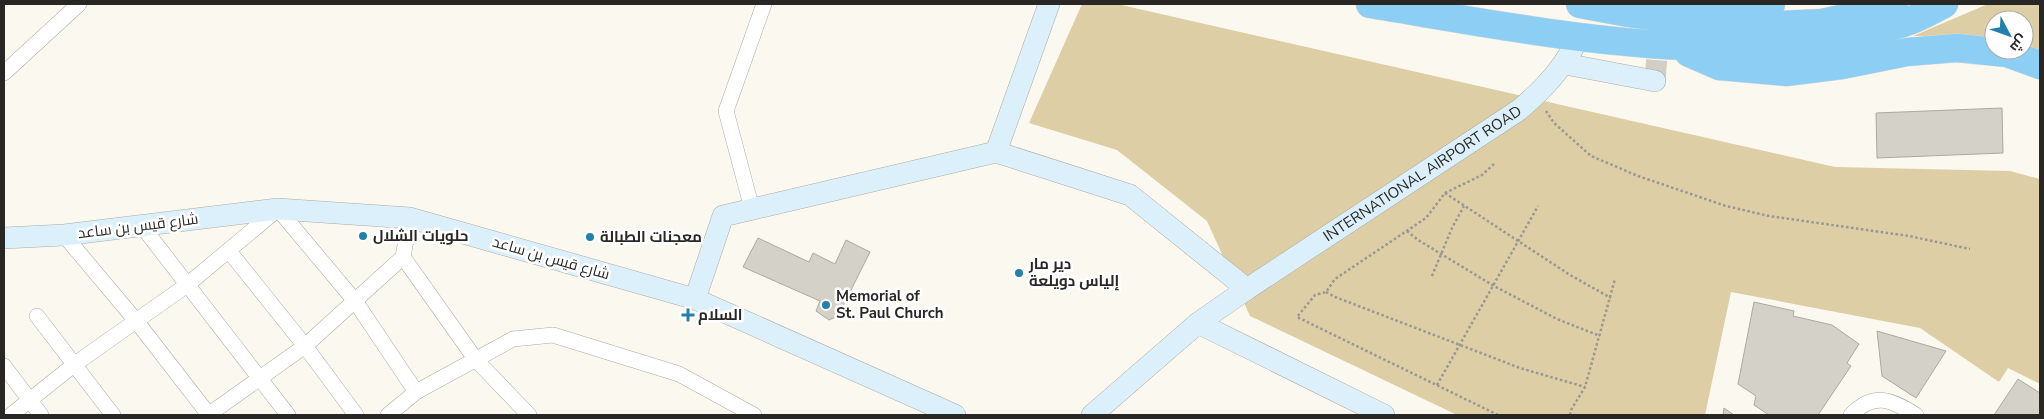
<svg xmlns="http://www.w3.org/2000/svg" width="2044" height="419" font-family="'Nunito Sans',Cairo,sans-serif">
	<rect width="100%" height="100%" fill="#fbf8ef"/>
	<!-- green -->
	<g fill="#decea5">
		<polygon points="1082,4 1117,4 1835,167 2010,171 2040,179 2040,384 2008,368 1999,382 1920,328 1731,292 1705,415 1457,415 1250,316 1207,221 1117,150 1029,123"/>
		<polygon points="1988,4 2040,4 2040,50 2024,45 2024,20 1994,20 1994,40 1975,36 1913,36"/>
	</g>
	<!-- building -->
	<g fill="#d4d1c8" stroke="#aca9a1">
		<polygon points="2002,108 2003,153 1877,158 1876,113"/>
		<polygon points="758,238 809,262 813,253 835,264 846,240 870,252 838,316 829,320 816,311 820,301 743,267"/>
		<polygon points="1754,302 1794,311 1793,316 1832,325 1859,344 1847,363 1851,366 1818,415 1769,415 1754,405 1756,396 1738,384"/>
		<polygon points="1877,331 1946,351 1916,398 1882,376"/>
		<polygon points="2018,379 2040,393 2040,415 1994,415"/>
		<polygon points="1724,408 1734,415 1723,415"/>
	</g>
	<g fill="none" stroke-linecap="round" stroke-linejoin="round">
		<!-- secondary-tunnel -->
		<polyline stroke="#d1cec6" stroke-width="21" stroke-dasharray="21 11" stroke-linecap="butt" points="1655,81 1661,4"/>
		<!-- minor casing -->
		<g stroke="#aeaba3" stroke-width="16">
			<g id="minor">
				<polyline points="4,73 79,4"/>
				<polyline points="752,209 726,111 764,4"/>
				<polyline points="142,226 288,415"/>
				<polyline points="64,235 137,322 209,415"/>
				<polyline points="229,251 305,346 356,415"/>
				<polyline points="403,257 476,360 529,415"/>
				<polyline points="37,316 113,415"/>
				<polyline points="4,366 41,415"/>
				<polyline points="11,415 75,364 187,285 278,209 355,301 416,392"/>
				<polyline points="208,415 305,346 403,257 410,218"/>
				<polyline points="388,415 416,392 513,339 553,335 679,374 754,415"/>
				<path d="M1851,415C1874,391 1892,400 1916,415"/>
			</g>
		</g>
		<!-- secondary casing -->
		<g stroke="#aeaba3" stroke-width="22">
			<g id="secondary">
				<polyline points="1565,64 1655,81"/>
				<polyline points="996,152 1049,4"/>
				<polyline points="4,238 64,235 278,209 410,218 695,299 955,415"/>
				<path id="s1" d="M1247,289L1519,110C1546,87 1562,69 1579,38"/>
				<polyline points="695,299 723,216 996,152 1130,195 1247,289 1198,323 1384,415"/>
				<polyline points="1092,415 1198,323"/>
			</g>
		</g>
		<!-- motorway casing -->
		<g stroke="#d8d8d8" stroke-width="29">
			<g id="motorway">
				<path d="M1370,4C1486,23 1602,46 1719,47C1783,48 1846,43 1906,22C1919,18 1932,10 1944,4"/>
				<polyline points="1580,4 1628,13 1729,27 1822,23 1877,11 1894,4"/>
				<polyline points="1687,5 1742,8 1771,4"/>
				<polyline points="1689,53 1719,66 1786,72 1842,65 1907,52 1957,48 2007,53 2040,65"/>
			</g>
		</g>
		<!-- path -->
		<g stroke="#999791" stroke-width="2.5" stroke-dasharray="2.5 2.5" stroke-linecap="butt">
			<polyline points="1546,111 1554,123 1591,156 1638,176 1726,206 1769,216 1909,236 1970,249"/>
			<polyline points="1494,164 1482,175 1445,193 1426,218 1335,279 1326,292 1315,295 1297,317 1498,415"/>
			<polyline points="1445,193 1570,275 1611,298"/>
			<polyline points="1407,231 1418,240 1494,286 1557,319 1600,336"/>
			<polyline points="1432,276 1452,228 1464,206"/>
			<polyline points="1326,292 1335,297 1520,368 1585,387"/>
			<polyline points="1437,385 1538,206"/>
			<polyline points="1570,415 1571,410 1585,387 1615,279"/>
		</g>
		<!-- minor -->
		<use href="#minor" stroke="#fff" stroke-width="15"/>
		<!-- secondary -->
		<use href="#secondary" stroke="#dcf0fc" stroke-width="21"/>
		<!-- motorway -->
		<use href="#motorway" stroke="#8ccef4" stroke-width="28"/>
	</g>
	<!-- markers -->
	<g fill="#2280ad" stroke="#fff" stroke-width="2">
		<circle cx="363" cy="236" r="5"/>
		<circle cx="590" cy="237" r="5"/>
		<circle cx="1019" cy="273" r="5"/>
		<circle cx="826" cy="305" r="5"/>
		<path d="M685.5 307.5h5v5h5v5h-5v5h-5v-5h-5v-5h5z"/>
	</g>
	<g text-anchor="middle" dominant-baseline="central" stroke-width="5" stroke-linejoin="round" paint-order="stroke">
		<!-- street labels -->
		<g font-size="15" fill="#282724" stroke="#fff">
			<text stroke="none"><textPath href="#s1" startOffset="210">INTERNATIONAL AIRPORT ROAD</textPath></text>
			<text transform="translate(138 226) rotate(-7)">شارع قيس بن ساعد</text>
			<text transform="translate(551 258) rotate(16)">شارع قيس بن ساعد</text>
		</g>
		<!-- poi labels -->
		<g font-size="15" font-weight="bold" fill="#282724" stroke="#fff" text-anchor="start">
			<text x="373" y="236">حلويات الشلال</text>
			<text x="600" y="237">معجنات الطبالة</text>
			<text x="1029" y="264">دير مار<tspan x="1029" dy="17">إلياس دويلعة</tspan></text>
			<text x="836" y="296">Memorial of<tspan x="836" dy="17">St. Paul Church</tspan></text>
			<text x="698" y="315">السلام</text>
		</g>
	</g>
	<!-- border -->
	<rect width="2044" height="419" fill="none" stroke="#282724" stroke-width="10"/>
	<!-- north arrow -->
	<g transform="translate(2009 35) rotate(131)"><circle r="24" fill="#ffffff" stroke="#a9a9a7"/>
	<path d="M0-4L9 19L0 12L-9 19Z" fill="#2280ad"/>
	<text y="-8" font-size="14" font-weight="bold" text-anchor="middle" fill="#282724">ش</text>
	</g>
</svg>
